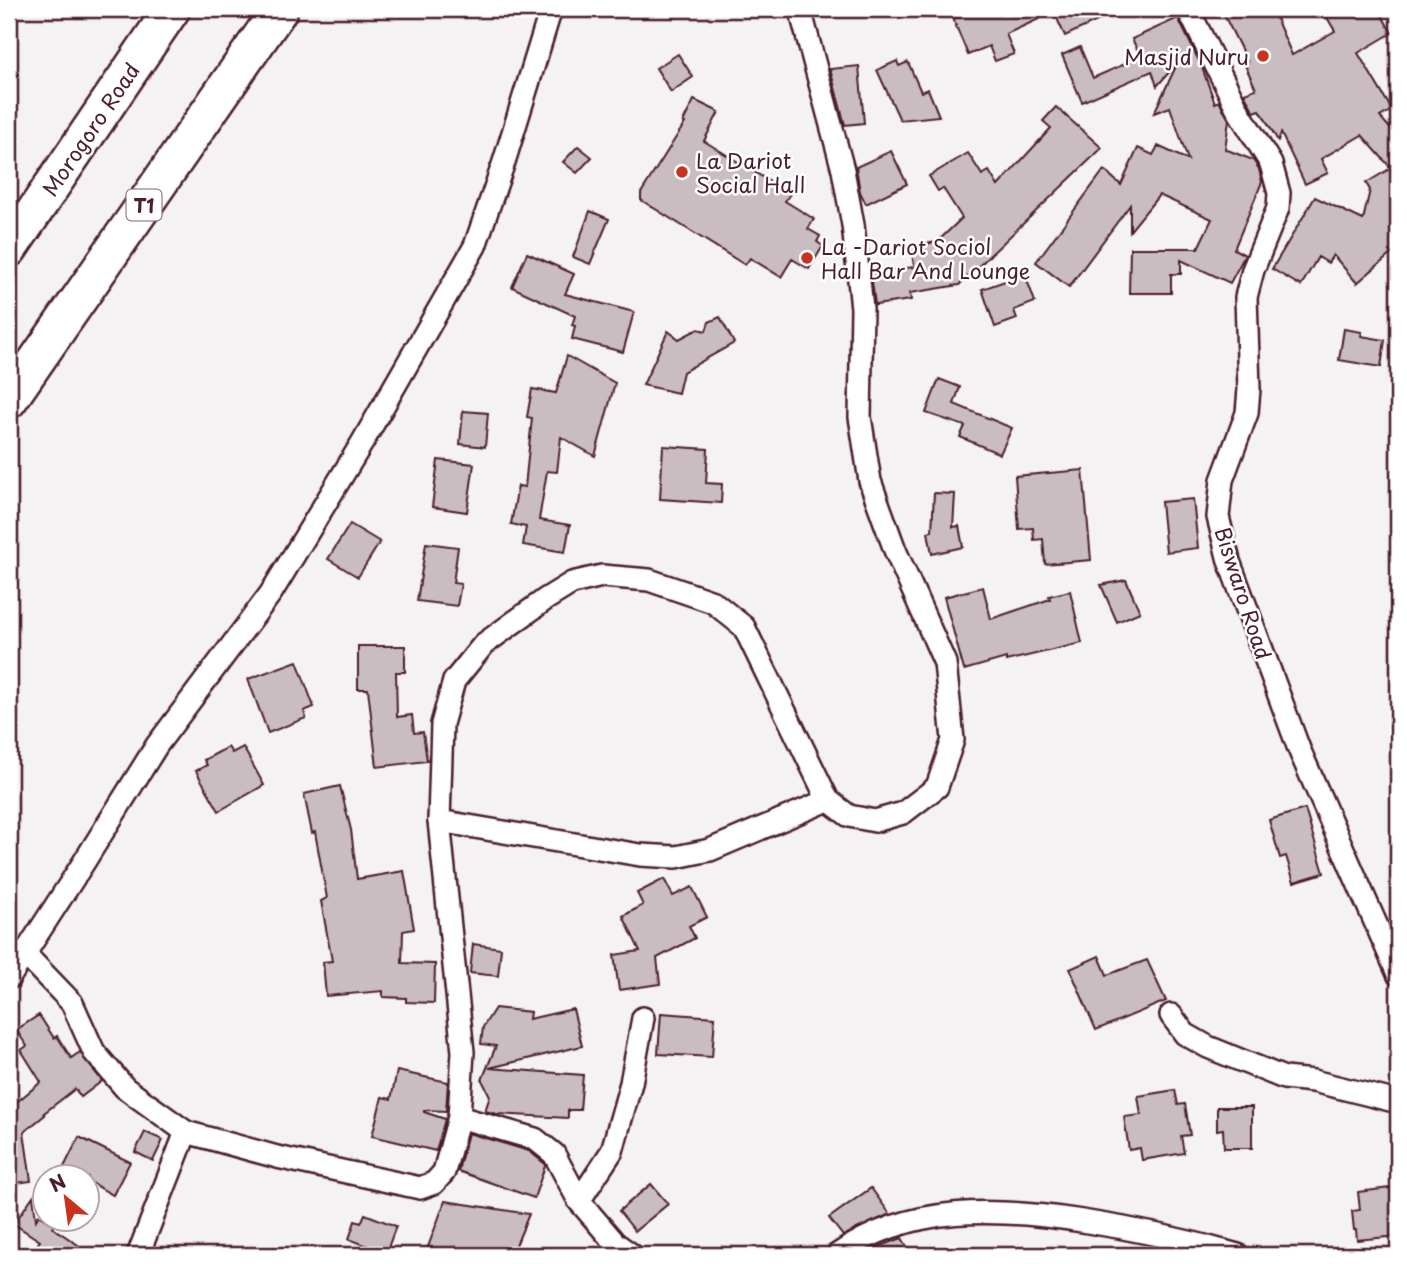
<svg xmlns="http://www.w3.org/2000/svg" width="1407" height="1264" font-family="'Playpen Sans',sans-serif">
	<rect width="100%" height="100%" fill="#f4f2f2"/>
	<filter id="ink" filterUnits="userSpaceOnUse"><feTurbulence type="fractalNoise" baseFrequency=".0143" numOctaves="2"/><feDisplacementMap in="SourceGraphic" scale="14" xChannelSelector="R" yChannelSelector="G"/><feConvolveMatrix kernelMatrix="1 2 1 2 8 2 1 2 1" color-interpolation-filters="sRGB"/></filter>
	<g filter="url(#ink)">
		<!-- building -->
		<g fill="#cabdc1" stroke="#4a1f2b" stroke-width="2">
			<polygon points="979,9 1123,9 1065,36 1054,12 1006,34 1014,54 995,61 989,46 968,55 953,19"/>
			<polygon points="1221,9 1272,9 1292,55 1335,31 1322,9 1378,9 1392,33 1358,53 1392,110 1380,117 1398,137 1398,248 1357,283 1333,255 1328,263 1318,257 1301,286 1272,269 1315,197 1363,220 1370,190 1366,183 1391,168 1362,135 1321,159 1328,173 1305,184 1281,133 1278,141 1260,110 1254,112 1244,93 1256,89 1245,65 1248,63"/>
			<polygon points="1178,18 1201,65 1215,103 1219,101 1229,120 1225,149 1253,160 1259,169 1262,182 1234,249 1245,255 1230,283 1181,260 1181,274 1171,274 1171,293 1129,293 1130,248 1198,248 1212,219 1159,195 1130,231 1130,205 1069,287 1036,262 1104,170 1121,185 1138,148 1153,155 1158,146 1188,160 1170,107 1154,113 1178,62 1157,86 1152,71 1082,102 1062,55 1080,47 1093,78 1141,57 1132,39"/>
			<polygon points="678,54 693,77 671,92 656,68"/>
			<polygon points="897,61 899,66 908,62 921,92 928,89 939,116 900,120 877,70"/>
			<polygon points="859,66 864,123 845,125 830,69"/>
			<polygon points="694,100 719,112 704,141 790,194 785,201 814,219 808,229 820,236 817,242 823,246 809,269 792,259 781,277 750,258 745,265 641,200 641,193 685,123 683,122"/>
			<polygon points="1056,107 1102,148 959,285 910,293 911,300 875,305 871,273 914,267 911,246 937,242 962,218 943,188 938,191 929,176 968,153 982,175 989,171 998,186 1051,128 1043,121"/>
			<polygon points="578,146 592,157 577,173 563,162"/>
			<polygon points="891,151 907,184 866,204 860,192 856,167"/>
			<polygon points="590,211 609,219 590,264 573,257"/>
			<polygon points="527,253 574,274 565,294 634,312 623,352 572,339 575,326 572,325 575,316 512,287"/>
			<polygon points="1025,274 1035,302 1014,310 1017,319 995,327 982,289"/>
			<polygon points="720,317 734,343 683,372 678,393 643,385 668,331 679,339 698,329 706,331 709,322"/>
			<polygon points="1344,329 1362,332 1361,336 1385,340 1381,367 1339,360"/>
			<polygon points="567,356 615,383 595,456 561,437 557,472 547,471 539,520 570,525 565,552 523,545 526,527 511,524 518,486 525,487 532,418 527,417 532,389 556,393"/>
			<polygon points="939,379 960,387 954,404 1012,428 1000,454 960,437 965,426 926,413"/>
			<polygon points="463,411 488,413 485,447 460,444"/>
			<polygon points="663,446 708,449 706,483 722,484 721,503 660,499"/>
			<polygon points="438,460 474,464 467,512 432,507"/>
			<polygon points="1083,470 1091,560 1045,564 1043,539 1034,540 1033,528 1019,529 1015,476"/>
			<polygon points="934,493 955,494 953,527 959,526 963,547 932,554 928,532 932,531"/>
			<polygon points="1193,499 1198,548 1166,552 1161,502"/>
			<polygon points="350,524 380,542 358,577 328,559"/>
			<polygon points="426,543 458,547 453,583 461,584 457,606 417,601"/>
			<polygon points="1126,580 1140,612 1117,622 1101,585"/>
			<polygon points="983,587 991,619 1050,599 1049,596 1070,591 1082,643 1006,661 1006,658 964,670 944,597"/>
			<polygon points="358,646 405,646 405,672 396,672 397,717 412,715 414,733 423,732 427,761 377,767 368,689 358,689"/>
			<polygon points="297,661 314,707 304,711 306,718 268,733 248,679"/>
			<polygon points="228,747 232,753 243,747 264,785 219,811 196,771 207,765 204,760"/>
			<polygon points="340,786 351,830 357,879 404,871 414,929 403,931 402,963 435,964 434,1003 406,1002 406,998 383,997 383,991 326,996 323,962 332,961 321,901 327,898 315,832 312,833 304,794"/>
			<polygon points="1305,809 1324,873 1294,882 1286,856 1280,858 1269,820"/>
			<polygon points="664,879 673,896 692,887 707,917 689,926 695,938 657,958 660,984 619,990 614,955 640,951 623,916 643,905 637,893"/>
			<polygon points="473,944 501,948 498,976 470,973"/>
			<polygon points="1099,956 1107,975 1147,960 1166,1001 1096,1030 1070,969"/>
			<polygon points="495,1008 530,1012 529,1019 573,1009 582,1046 489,1068 583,1075 580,1110 568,1110 568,1118 497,1114 485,1111 490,1096 482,1080 496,1046 481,1044 483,1027"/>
			<polygon points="661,1013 715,1017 712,1057 658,1054"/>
			<polygon points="39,1015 54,1038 57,1036 71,1058 80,1052 102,1081 81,1097 75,1089 44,1113 45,1115 24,1132 31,1181 9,1184 9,1106 13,1105 41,1082 21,1050 27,1046 16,1030"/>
			<polygon points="397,1071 448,1082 446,1111 424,1110 424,1112 445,1119 436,1151 372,1136 382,1097 391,1099"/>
			<polygon points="1175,1090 1178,1105 1185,1104 1190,1135 1181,1136 1184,1153 1142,1160 1140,1148 1129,1150 1124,1117 1141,1115 1138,1096"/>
			<polygon points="1217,1107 1252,1107 1252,1148 1224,1148 1223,1129 1217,1130"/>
			<polygon points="145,1132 163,1140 153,1161 135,1152"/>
			<polygon points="468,1133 529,1151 544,1163 545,1166 534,1198 458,1171"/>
			<polygon points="79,1137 130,1162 113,1195 88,1181 88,1177 59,1177"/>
			<polygon points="651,1184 668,1204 635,1231 619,1211"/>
			<polygon points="1398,1187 1398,1236 1357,1240 1356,1230 1354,1230 1352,1211 1360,1210 1358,1192"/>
			<polygon points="871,1188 890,1214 843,1236 829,1218"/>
			<polygon points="33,1196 36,1220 39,1215 55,1225 53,1228 93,1255 29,1255 40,1241 14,1224"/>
			<polygon points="445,1201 529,1214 512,1255 425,1255"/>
			<polygon points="365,1214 396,1226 386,1253 349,1239 355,1221 361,1223"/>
			<polygon points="902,1238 912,1255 874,1255 871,1250"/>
		</g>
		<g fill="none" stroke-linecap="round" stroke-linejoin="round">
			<!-- minor casing -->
			<g stroke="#4a1f2b" stroke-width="26">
				<g id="minor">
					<polyline points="1188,9 1239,112 1271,164 1279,193 1278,208 1253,270 1246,297 1249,389 1247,413 1222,480 1218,517 1229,561 1299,749 1398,974"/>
					<polyline points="439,821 640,855 676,857 710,850 828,800"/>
					<polyline points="24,953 72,1003 94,1052 125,1088 186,1132 277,1157 420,1188 434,1183 444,1172 459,1117 463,1052 439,821 442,724 454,681 484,644 546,599 572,583 602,576 649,580 713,602 744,627 828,800 849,816 875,821 903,813 937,787 953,740 945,663 895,550 870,481 860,417 862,308 853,225 843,170 800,9"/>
					<polyline points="9,978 84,862 157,745 271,593 362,443 475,246 504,162 551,9"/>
					<polyline points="1171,1015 1185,1034 1208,1047 1284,1078 1313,1081 1398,1102"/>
					<polyline points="459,1117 535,1139 554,1154 579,1201 615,1243 632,1255"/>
					<polyline points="579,1201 612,1151 631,1083 643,1018"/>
					<polyline points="138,1255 186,1132"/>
					<path d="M837,1255C911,1203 997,1208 1082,1221C1135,1229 1186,1240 1238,1255"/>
				</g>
			</g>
			<!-- trunk casing -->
			<g stroke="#4a1f2b" stroke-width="40">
				<g id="trunk">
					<polyline points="9,249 172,9"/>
					<polyline points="9,400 280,9"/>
				</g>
			</g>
			<!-- minor -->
			<use href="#minor" stroke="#fff" stroke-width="21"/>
			<!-- trunk -->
			<use href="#trunk" stroke="#fff" stroke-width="35"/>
		</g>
	</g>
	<!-- markers -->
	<g fill="#c8321e" stroke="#fff" stroke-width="2.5">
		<circle cx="1263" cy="56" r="7"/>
		<circle cx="682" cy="172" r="7"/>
		<circle cx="807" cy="258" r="7"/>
	</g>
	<g text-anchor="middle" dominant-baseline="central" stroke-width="5" stroke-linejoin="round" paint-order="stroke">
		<!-- shield labels -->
		<rect fill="#fff" stroke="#80626b" stroke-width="2" x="126.5" y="189.5" width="35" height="31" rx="5"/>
		<g font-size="19" font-weight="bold" fill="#4a1f2b">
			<text x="144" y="205">T1</text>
		</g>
		<!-- poi labels -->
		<g font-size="21" fill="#4a1f2b" stroke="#fff" text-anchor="start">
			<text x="1249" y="56" text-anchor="end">Masjid Nuru</text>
			<text x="696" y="160">La Dariot<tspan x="696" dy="24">Social Hall</tspan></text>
			<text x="821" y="246">La -Dariot Sociol<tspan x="821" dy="24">Hall Bar And Lounge</tspan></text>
		</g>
		<!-- street labels -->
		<g font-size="21" fill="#4a1f2b" stroke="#fff">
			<text transform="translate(90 129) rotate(-56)">Morogoro Road</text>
			<text transform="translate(1244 593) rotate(72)">Biswaro Road</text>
		</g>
	</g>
	<!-- margin -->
	<rect width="1407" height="1264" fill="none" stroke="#fff" stroke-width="35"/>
	<rect x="18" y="18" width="1372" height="1229" fill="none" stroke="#4a1f2b" stroke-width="2.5" filter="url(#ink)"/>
	<!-- north arrow -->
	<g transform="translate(66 1198) rotate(331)"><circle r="33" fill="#ffffff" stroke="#b7a5aa" stroke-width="2"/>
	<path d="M0-5L12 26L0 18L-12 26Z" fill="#c8321e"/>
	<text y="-10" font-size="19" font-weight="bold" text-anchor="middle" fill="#4a1f2b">N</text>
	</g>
</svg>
